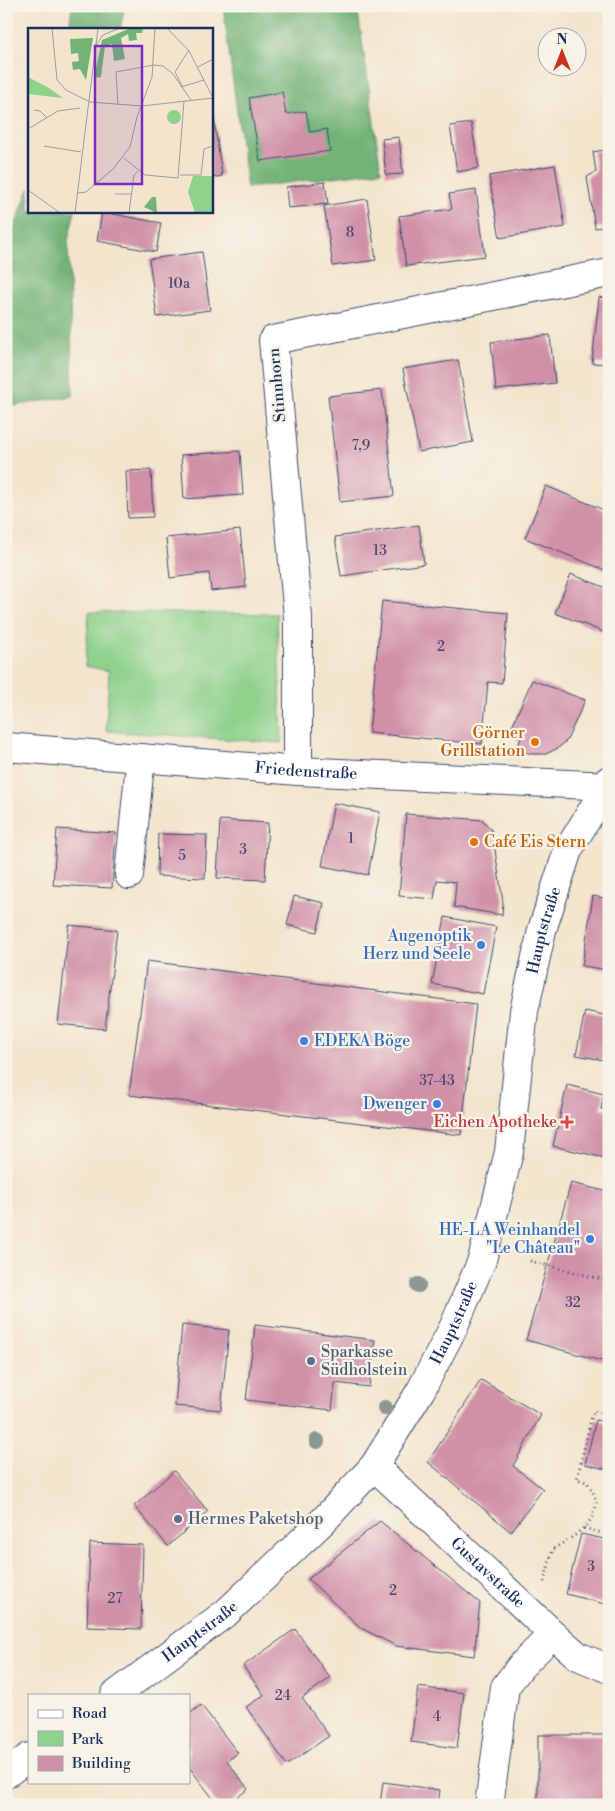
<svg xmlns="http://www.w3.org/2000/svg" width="615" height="1811" font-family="'Libre Bodoni',serif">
	<rect width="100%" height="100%" fill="#f7f3e8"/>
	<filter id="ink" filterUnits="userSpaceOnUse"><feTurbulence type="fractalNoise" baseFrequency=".02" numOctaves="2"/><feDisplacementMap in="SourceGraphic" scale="10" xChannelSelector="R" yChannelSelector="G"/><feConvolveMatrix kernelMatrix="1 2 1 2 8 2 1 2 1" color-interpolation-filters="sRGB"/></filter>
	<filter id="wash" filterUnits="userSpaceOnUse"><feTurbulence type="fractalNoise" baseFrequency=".0096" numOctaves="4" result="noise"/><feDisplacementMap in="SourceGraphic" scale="20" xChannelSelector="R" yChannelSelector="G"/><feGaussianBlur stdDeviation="1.12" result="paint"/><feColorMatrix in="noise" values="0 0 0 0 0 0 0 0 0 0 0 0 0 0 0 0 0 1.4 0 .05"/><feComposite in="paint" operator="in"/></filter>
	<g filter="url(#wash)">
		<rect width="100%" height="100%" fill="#f3e5cd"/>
		<!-- green -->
		<polygon fill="#8ed28b" stroke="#548074" points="89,612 277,614 282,743 106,731 109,671 85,666"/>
		<!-- forest -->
		<g fill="#72b477" stroke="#46726a">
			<polygon points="72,6 125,6 120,29 69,29"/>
			<polygon points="223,6 357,6 381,171 247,188"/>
			<polygon points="29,188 29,211 75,211 68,240 73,396 6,407 6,271 13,232"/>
		</g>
		<g id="blocks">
			<!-- building -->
			<g fill="#d091a8">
				<polygon points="282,92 286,114 306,111 310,132 327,129 330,151 260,161 249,98"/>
				<polygon points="212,104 222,176 211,178 211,105"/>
				<polygon points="471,123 479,168 457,172 450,126"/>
				<polygon points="399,137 403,174 386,175 382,139"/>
				<polygon points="609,149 609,226 595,228 587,177 596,172 593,152"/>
				<polygon points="555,165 565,227 500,238 489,176"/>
				<polygon points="325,182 328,204 288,208 286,187"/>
				<polygon points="476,190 485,256 406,266 399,216 452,209 449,194"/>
				<polygon points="367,199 376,260 333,266 324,206"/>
				<polygon points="102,212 161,223 156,252 97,241"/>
				<polygon points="202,252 210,310 157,317 149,259"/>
				<polygon points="599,297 609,299 609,364 592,363"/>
				<polygon points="550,335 555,383 496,390 491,342"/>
				<polygon points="458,360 473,442 419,452 403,369"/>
				<polygon points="382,390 394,496 340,502 328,396"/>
				<polygon points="240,451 243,495 184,499 181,455"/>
				<polygon points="151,470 153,517 128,518 126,471"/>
				<polygon points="546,486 609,512 609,561 605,570 525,538"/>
				<polygon points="419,525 424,564 341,576 335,537"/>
				<polygon points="240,530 246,587 211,591 209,573 170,578 166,538"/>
				<polygon points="571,574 609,589 609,627 606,633 555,613"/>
				<polygon points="382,601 508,613 502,683 488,682 482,744 369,733"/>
				<polygon points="532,680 585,700 567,740 558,748 546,754 534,754 516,751 521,738 509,733"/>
				<polygon points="334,803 380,812 368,875 322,866"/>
				<polygon points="406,814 483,820 492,831 503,902 502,915 454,907 456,882 437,880 434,899 399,896"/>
				<polygon points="220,820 268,823 265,880 217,878"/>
				<polygon points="57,829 116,833 112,888 53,885"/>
				<polygon points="158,834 207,835 205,878 157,876"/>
				<polygon points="294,896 324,903 317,932 287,925"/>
				<polygon points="593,896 609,899 609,970 582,966"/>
				<polygon points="445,917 496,927 483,994 432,984"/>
				<polygon points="69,925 117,930 105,1029 58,1024"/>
				<polygon points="147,961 476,1004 461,1135 129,1095"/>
				<polygon points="585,1011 609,1016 609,1061 576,1055"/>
				<polygon points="567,1085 604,1094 601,1109 609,1110 609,1159 553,1146"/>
				<polygon points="571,1183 609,1192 609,1363 526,1340"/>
				<polygon points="182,1325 229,1330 221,1410 175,1406"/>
				<polygon points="255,1325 375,1340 369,1387 335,1383 332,1410 246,1400"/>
				<polygon points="481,1380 541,1415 513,1466 543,1489 511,1532 428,1462"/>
				<polygon points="596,1420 609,1423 609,1470 585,1464"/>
				<polygon points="174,1471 208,1511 168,1546 134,1506"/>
				<polygon points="380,1521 480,1603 474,1656 396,1646 361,1628 308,1579"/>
				<polygon points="581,1534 609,1540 609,1605 566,1594"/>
				<polygon points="90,1543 143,1545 141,1629 87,1627"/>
				<polygon points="295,1629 330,1678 302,1698 329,1736 287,1765 246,1707 264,1695 243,1666"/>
				<polygon points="418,1687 464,1693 457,1748 411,1742"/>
				<polygon points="201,1705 238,1753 227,1761 248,1789 228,1805 218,1805 189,1767 189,1714"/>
				<rect x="538" y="1735" width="71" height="70"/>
				<polygon points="383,1782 440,1790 438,1805 380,1805"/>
			</g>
		</g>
	</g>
	<g filter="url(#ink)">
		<use href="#blocks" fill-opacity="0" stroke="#3b4a6f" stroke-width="1"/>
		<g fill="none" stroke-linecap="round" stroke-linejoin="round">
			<!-- minor casing -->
			<g stroke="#3b4a6f" stroke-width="30">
				<g id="minor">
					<path id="s1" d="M6,747L298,771L609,786"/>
					<polyline points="298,771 298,617 273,340 609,273"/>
					<polyline points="129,875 139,774 143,758"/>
					<path id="s2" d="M374,1466L553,1634L578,1656L609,1669"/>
					<path id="s3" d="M115,1695L227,1612L324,1520L374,1466L421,1390L454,1326L482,1260L509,1152L524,1011L542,930L568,850L607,786L609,780"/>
					<polyline points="6,1774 29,1757"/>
					<polyline points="489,1805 505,1687 521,1666 553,1634"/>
				</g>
			</g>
			<!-- path -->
			<g stroke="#3b4a6f" stroke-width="3" stroke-dasharray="1 4" stroke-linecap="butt">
				<polyline points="530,1261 609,1281"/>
				<polyline points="584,1528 609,1535"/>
				<path d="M544,1582L553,1549C571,1538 597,1525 596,1500C595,1495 590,1487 587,1482L577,1479L593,1411L609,1415"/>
			</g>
			<!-- minor -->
			<use href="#minor" stroke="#fff" stroke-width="28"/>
		</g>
		<!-- trees -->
		<g fill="#8c9796">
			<circle cx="418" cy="1285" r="8"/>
			<circle cx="385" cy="1408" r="8"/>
			<circle cx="317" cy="1441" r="8"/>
		</g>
	</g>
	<!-- markers -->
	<g fill="#e8710a" stroke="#f7f3e8" stroke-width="2">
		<circle cx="535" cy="742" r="5"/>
		<circle cx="474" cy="842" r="5"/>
	</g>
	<g fill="#3f7fe0" stroke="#f7f3e8" stroke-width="2">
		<circle cx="481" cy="945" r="5"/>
		<circle cx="304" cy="1041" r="5"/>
		<circle cx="437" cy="1104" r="5"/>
		<circle cx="590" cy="1239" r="5"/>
	</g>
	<path fill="#e0444e" stroke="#f7f3e8" stroke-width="2" d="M564.5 1114.5h5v5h5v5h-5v5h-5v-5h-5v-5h5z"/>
	<g fill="#5c6f8a" stroke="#f7f3e8" stroke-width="2">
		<circle cx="311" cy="1361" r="5"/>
		<circle cx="178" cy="1519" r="5"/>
	</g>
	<g text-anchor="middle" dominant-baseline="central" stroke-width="4.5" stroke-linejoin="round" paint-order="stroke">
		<!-- number labels -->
		<g font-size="14" fill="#484870">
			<text x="350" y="233">8</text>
			<text x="179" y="284">10a</text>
			<text x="361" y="446">7,9</text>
			<text x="380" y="551">13</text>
			<text x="441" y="647">2</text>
			<text x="351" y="839">1</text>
			<text x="243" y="850">3</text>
			<text x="182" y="856">5</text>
			<text x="437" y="1081">37-43</text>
			<text x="573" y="1303">32</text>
			<text x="591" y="1567">3</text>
			<text x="393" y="1591">2</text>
			<text x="115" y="1599">27</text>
			<text x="283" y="1696">24</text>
			<text x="437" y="1717">4</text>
		</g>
		<!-- street labels -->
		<g font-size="16" fill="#1b2f5e" stroke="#f7f3e8">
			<text transform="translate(277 385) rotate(-95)">Stinnhorn</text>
			<text stroke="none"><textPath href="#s1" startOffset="301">Friedenstraße</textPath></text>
			<text stroke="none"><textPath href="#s3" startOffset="916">Hauptstraße</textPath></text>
			<text stroke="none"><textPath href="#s3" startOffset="511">Hauptstraße</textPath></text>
			<text stroke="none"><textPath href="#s2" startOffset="156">Gustavstraße</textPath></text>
			<text stroke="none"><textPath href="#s3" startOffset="106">Hauptstraße</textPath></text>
		</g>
		<!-- food labels -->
		<g font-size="16" fill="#c56008" stroke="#f7f3e8" text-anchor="end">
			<text x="525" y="733">Görner<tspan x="525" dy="18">Grillstation</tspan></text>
			<text x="484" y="842" text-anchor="start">Café Eis Stern</text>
		</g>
		<!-- shop labels -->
		<g font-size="16" fill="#366cbe" stroke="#f7f3e8" text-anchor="end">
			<text x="471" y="936">Augenoptik<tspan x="471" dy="18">Herz und Seele</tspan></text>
			<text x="314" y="1041" text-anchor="start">EDEKA Böge</text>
			<text x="427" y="1104">Dwenger</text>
			<text x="580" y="1230">HE-LA Weinhandel<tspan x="580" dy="18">"Le Château"</tspan></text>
		</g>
		<!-- health labels -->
		<g font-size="16" fill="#be3a42" stroke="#f7f3e8" text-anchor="end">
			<text x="557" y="1122">Eichen Apotheke</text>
		</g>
		<!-- service labels -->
		<g font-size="16" fill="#4e5e75" stroke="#f7f3e8" text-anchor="start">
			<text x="321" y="1352">Sparkasse<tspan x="321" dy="18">Südholstein</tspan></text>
			<text x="188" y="1519">Hermes Paketshop</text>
		</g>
	</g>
	<!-- overview -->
	<g transform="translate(28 28)">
		<rect width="185" height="185" fill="#f3e5cd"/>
		<path d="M0,49L21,60L35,70L0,66ZM139 89a7 7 0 1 1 14 0a7 7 0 1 1-14 0ZM165,148H185V185H167L160,164Z" fill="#8ed28b"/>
		<path d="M103,0H115L114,5H108L109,12L101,13L100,6L93,10L97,31L86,33L84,16L77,18L73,49L66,50L74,12ZM65,10L58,52L52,41L45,42L44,34L51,33L50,25L43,26L42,11ZM124,169H128L129,185L116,179Z" fill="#72b477"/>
		<path fill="none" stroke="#9d9ca1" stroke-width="1" d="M24,0L29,52L38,62L62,74L114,78L185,70M139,0L161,23L185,70M68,17L75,7L92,0M170,39L185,31M154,58L147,44L161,22M153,59L176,52M90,77L88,44L126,37L135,38L145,46L163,72M6,82L12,83L19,90M0,101L30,83L52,80M16,118L53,124M96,130L117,147L150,150L156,73M152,147H173L176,121L185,118M0,162L32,185M50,165L58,164L85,141L102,119L109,89L124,49L127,0M87,166H103M47,185L70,0M101,185L106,147L110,143"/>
		<path fill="#7b2cbf" fill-opacity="0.15" stroke="#7b2cbf" stroke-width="2.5" d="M67,18H114V156H67Z"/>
		<rect width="185" height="185" fill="none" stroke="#1b2f5e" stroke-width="2.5"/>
	</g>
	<!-- margin -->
	<rect width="615" height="1811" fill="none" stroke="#f7f3e8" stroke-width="25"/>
	<!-- legend -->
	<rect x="28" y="1694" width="162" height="90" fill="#f7f3e8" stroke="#9fa5b1"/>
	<rect x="38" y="1710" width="25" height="8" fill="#ffffff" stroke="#9fa5b1"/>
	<text x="72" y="1718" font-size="15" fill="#1b2f5e">Road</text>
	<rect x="38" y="1731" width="25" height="15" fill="#8ed28b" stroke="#9fa5b1"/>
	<text x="72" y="1744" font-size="15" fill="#1b2f5e">Park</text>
	<rect x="38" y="1756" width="25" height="15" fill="#d091a8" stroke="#9fa5b1"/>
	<text x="72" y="1768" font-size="15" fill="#1b2f5e">Building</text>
	<!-- north arrow -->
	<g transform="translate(562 52)"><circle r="24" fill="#f7f3e8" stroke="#9fa5b1"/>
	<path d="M0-4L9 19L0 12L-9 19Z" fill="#c8321e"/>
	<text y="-8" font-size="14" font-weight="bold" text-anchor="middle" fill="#1b2f5e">N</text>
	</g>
</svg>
